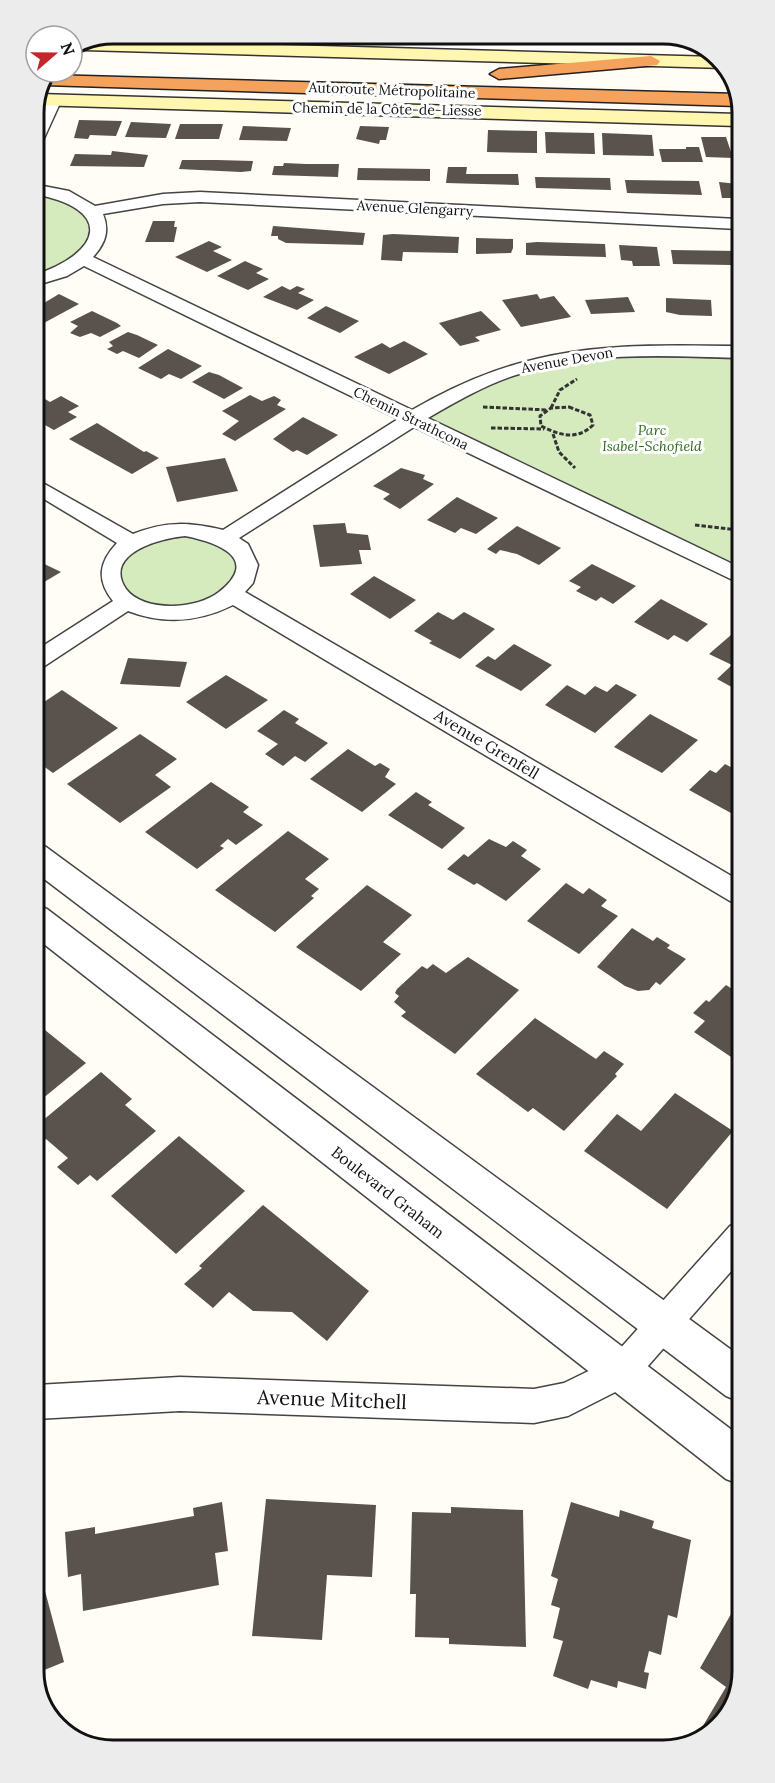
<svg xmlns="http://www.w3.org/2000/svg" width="775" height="1783" font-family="Lora,serif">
	<rect width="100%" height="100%" fill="#fffdf5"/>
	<!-- green -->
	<g fill="#d5ebbd">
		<polygon points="33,189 93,211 94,249 34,281"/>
		<polygon points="739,352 739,576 411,419 436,405 556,359"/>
		<polygon points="200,530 248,564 210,608 136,607 112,566 132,543"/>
	</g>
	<!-- building -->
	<g fill="#5a524d">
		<polygon points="79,120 122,121 116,136 90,135 88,139 74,138"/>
		<polygon points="131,122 171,124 166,138 125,137"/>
		<polygon points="180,124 223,124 219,139 175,139"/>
		<polygon points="243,126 291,128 287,141 239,140"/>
		<polygon points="360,126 389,127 386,140 380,140 379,144 356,139"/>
		<polygon points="488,130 537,131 537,153 487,152"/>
		<polygon points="545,132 594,133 595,154 546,153"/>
		<polygon points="602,133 652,135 654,156 603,155"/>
		<polygon points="701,137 726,137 733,158 706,157"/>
		<polygon points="686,147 699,147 703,162 662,162 659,149 686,149"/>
		<polygon points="112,151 148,155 144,167 70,166 75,154 111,155"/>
		<polygon points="182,160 217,160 253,161 251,171 241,172 179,169"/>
		<polygon points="284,163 306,164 339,164 338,177 272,175 274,166 283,166"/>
		<polygon points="448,167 467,167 466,174 518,174 519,185 446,183"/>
		<polygon points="358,168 430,169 430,181 357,180"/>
		<polygon points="535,177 610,178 611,190 536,188"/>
		<polygon points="625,180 699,181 702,195 627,193"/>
		<polygon points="719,182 738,184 738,198 722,198"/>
		<polygon points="153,221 175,221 174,227 177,227 174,242 145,242"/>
		<polygon points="273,226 365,233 363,245 286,243 278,239 278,236 271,236"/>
		<polygon points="393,234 459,237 458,253 403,252 402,261 381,260 383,235"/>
		<polygon points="476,238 513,239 513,248 511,253 476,254"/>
		<polygon points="209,241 222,247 213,251 232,260 207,272 175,257"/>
		<polygon points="537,242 605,244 606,257 526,255 526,243"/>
		<polygon points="619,245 657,247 660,266 633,266 632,261 621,260"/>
		<polygon points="671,250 738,251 738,271 733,271 731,265 673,264"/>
		<polygon points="245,261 263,269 256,273 269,279 248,290 217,276"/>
		<polygon points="282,286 290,290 297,286 305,289 298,293 314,300 297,310 263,297"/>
		<polygon points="59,294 79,304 42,324 34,320 34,309"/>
		<polygon points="537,294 540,299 554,296 571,317 521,327 502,300"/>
		<polygon points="628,297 635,312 591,314 585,300"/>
		<polygon points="666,298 711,300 712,316 680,315 666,312"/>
		<polygon points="326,306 359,321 340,333 307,318"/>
		<polygon points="92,311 117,323 121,326 100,337 91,333 80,337 70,333 78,326 70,322"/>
		<polygon points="481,311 501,330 475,337 480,341 460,346 439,323"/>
		<polygon points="128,332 137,335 158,345 139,358 123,351 117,354 107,349 113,346 109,342"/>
		<polygon points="404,341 428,354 389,374 354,357 382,343 390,348"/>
		<polygon points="168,349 202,366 181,379 169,374 161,379 138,368"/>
		<polygon points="209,372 219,375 243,388 224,399 192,382"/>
		<polygon points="34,387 40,390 35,393 50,402 61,396 79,406 68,412 77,417 54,430 34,419"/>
		<polygon points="250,395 262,401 274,396 281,400 277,405 286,409 235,441 222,434 239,421 222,411"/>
		<polygon points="303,417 338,435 307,455 297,450 293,452 273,439"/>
		<polygon points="97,423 144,452 146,451 159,458 132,474 69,439"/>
		<polygon points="225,458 238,491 177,502 166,467"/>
		<polygon points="401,468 425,475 423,479 434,484 400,509 383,499 390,494 373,486"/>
		<polygon points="457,497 498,518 476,534 461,528 455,533 427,520"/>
		<polygon points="345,523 347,533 368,535 371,550 359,550 362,564 320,567 313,525"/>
		<polygon points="517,526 561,548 539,565 517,554 500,550 496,554 487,549"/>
		<polygon points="34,559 61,572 34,588"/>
		<polygon points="592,564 636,586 613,604 601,597 596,601 576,591 581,587 569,581"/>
		<polygon points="374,576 416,600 390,619 350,594"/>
		<polygon points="661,599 708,624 687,642 674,635 668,640 634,622"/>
		<polygon points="438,612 453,620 464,612 495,629 460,659 429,643 432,641 414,631"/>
		<polygon points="731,635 739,639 739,691 717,679 732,665 709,654"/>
		<polygon points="514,644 552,665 521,691 475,666 488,656 495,660"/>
		<polygon points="128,658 187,662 180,687 120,684"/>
		<polygon points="226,675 268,700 226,729 186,702"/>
		<polygon points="616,684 637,695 595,733 545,705 567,685 585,695 595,686 607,692"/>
		<polygon points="62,690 118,728 53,773 35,760 35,708"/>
		<polygon points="284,710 299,719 295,723 328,743 305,762 295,756 283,766 265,754 278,744 257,731"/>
		<polygon points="650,714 698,740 662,773 614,747"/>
		<polygon points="140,734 177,759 155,775 171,787 120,823 67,784"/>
		<polygon points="348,749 375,766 380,763 390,769 385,777 396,784 362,812 310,779"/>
		<polygon points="725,764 740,772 740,818 689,790 710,770 716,773"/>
		<polygon points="211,782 249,807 243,812 263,825 236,845 228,839 220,846 224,848 197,869 145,832"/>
		<polygon points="416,792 432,802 428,805 465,828 442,849 388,815"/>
		<polygon points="288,831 329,859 305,879 319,889 311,896 314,898 275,932 215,890"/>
		<polygon points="489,839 506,847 513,841 527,850 521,856 541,869 506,901 477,883 474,885 447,869 464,854 468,857"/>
		<polygon points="566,883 583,894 589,888 607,900 601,906 618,916 579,954 527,921"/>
		<polygon points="367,885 412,915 383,942 401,954 361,991 296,947"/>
		<polygon points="632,928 653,941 657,937 670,945 667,948 686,959 660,985 656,982 649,990 638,991 625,986 597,967"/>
		<polygon points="468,957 519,990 455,1054 401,1016 406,1012 394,1002 399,996 395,993 397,989 422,966 427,969 433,964 446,973"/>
		<polygon points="726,985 740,994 740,1063 694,1032 705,1021 693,1013 706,1000 709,1002"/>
		<polygon points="535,1018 596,1059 604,1051 624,1064 615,1074 617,1076 564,1131 533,1108 528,1112 476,1074"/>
		<polygon points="35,1022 86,1063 36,1104 36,1082"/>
		<polygon points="101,1072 132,1099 125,1105 156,1131 97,1181 90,1175 78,1185 57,1167 68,1158 46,1139 43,1141 36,1134 36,1126"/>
		<polygon points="675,1093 733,1131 667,1209 584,1151 617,1114 641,1131"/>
		<polygon points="179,1136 245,1191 176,1254 111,1196"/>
		<polygon points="263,1205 369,1291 327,1341 292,1312 253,1311 229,1292 213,1308 184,1284 202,1268 199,1266"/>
		<polygon points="266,1499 376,1505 372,1577 327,1575 322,1640 252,1636"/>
		<polygon points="222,1502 228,1551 215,1553 219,1585 83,1611 81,1574 68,1577 65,1532 95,1527 95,1534 194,1516 193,1508"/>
		<polygon points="571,1502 619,1517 620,1510 654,1521 652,1528 691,1540 677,1618 668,1615 661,1655 649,1651 644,1672 649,1673 646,1689 618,1681 617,1688 591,1680 588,1689 553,1676 563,1641 553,1638 560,1608 551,1605 558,1579 551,1576"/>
		<polygon points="451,1507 523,1510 526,1647 449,1644 449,1638 415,1637 416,1594 410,1594 412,1512 451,1513"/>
		<polygon points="37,1561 64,1662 37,1673"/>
		<polygon points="742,1595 742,1671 726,1719 694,1741 726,1687 700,1668"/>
	</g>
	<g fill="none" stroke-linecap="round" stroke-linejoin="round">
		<!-- minor casing -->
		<g stroke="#444" stroke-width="3">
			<g id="minor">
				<polygon points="212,33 226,33 220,52 215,53 208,49"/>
				<path d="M53,96L61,101L41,145L33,150C33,135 36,101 53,96Z"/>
				<path d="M33,184L69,191L95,206L163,194L200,192L738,219V229L200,202L163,204L103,214C110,231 105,244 93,257L412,410C528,343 609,344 739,346V358C666,356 589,351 519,374C487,384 457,401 428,418L739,567V583L414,427L239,538L248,544L258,565L253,583L245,592L740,881V904L730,901L233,605C199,622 165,625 128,611L43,667L35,669V651L113,601C96,580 99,562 117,543L34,493V478L133,534C166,521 189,522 223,530L398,419L84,266L67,276L34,286V275C103,253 115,208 33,194ZM185,536C216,542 262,558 219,592C198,609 144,613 126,589C102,553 162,538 185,536Z"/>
				<polygon points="741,1222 741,1260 633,1383 568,1416 534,1423 180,1411 36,1419 36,1385 180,1377 534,1389 564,1383 609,1361 730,1226"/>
			</g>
		</g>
		<!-- tertiary casing -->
		<g stroke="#444" stroke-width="3">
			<g id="tertiary">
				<polygon points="35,843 46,847 741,1357 741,1402 726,1396 35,872"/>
				<polygon points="35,905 47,909 741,1437 742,1485 726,1479 35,937"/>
			</g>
		</g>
		<!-- secondary casing -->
		<g stroke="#333" stroke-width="3">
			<g id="secondary">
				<polygon points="95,40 717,57 724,68 84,50 77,48"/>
				<polygon points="39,94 738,114 738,126 34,105"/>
			</g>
		</g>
		<!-- motorway casing -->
		<g stroke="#222" stroke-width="3">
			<g id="motorway">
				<polygon points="651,56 660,61 657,65 499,79 490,74 499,69"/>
				<polygon points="48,75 738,94 738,106 43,85"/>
			</g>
		</g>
		<!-- path -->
		<g stroke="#333" stroke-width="3" stroke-dasharray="4.5 2" stroke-linecap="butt">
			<polyline points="483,407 548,410"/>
			<path d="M569,407L590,415L593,425C577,441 559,435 541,426L540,416L551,408Z"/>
			<polyline points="551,408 560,390 577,379"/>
			<polyline points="491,428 544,429"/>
			<polyline points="553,434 559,452 575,468"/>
			<polyline points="695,525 739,530"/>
		</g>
		<!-- minor -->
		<use href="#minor" fill="#fff" fill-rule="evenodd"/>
		<!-- tertiary -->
		<use href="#tertiary" fill="#fff" fill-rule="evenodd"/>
		<!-- secondary -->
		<use href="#secondary" fill="#fff6b0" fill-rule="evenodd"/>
		<!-- motorway -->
		<use href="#motorway" fill="#f5a25d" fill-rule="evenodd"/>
	</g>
	<g text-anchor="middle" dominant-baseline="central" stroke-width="6" stroke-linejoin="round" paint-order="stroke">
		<!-- far-street labels -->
		<g font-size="14" fill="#111" stroke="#fff">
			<text transform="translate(392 90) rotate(2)">Autoroute Métropolitaine</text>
			<text transform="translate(387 109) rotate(1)">Chemin de la Côte-de-Liesse</text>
			<text transform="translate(415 208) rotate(3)">Avenue Glengarry</text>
			<text transform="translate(567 360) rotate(-10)">Avenue Devon</text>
			<text transform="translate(411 418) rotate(26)">Chemin Strathcona</text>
		</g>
		<!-- far-park labels -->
		<g font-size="14" font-style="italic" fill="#2f6b1f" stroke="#fff">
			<text x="652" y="430">Parc<tspan x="652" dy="16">Isabel-Schofield</tspan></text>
		</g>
		<!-- street labels -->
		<g font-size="16" fill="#111" stroke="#fff">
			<text transform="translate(487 744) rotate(31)">Avenue Grenfell</text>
			<text transform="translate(388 1192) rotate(38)">Boulevard Graham</text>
		</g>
		<!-- near-street labels -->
		<g font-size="20" fill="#111" stroke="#fff">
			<text transform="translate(332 1399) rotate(2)">Avenue Mitchell</text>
		</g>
	</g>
	<!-- crop -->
	<path d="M0 0H775V1783H0ZM113 44H663A69 69 0 0 1 732 113V1671A69 69 0 0 1 663 1740H113A69 69 0 0 1 44 1671V113A69 69 0 0 1 113 44Z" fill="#ececec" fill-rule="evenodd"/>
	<path fill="none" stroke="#111" stroke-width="3" d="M113 44H663A69 69 0 0 1 732 113V1671A69 69 0 0 1 663 1740H113A69 69 0 0 1 44 1671V113A69 69 0 0 1 113 44Z"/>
	<!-- north arrow -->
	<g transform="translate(54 54) rotate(70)"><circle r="28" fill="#ffffff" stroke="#a0a0a0" stroke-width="1.5"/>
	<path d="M0-4.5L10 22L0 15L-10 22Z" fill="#c4262e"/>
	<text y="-9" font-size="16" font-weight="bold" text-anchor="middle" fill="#111111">N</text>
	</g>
</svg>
